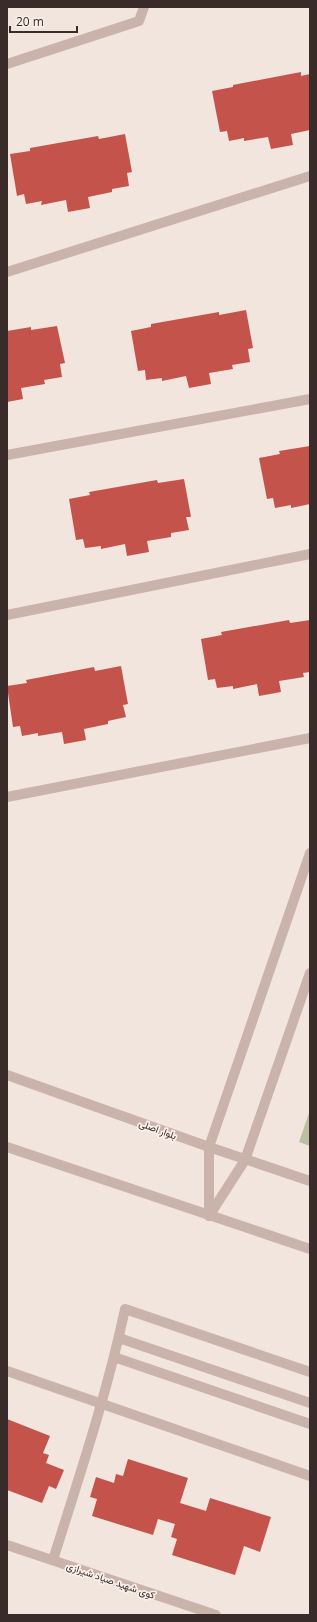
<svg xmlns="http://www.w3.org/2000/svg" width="317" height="1622" font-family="'Open Sans',Vazirmatn,sans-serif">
	<rect width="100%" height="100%" fill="#f2e5de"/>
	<!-- green -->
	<polygon fill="#bbc19e" points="310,1110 310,1146 299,1142"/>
	<!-- building -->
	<g fill="#c3534b">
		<polygon points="301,72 301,76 310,74 310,130 291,134 293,145 271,149 268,137 244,141 244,138 229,141 227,131 220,132 212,91 233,87 233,85"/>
		<polygon points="125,134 132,172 127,173 129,186 112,189 112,192 88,197 90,208 68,212 66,200 41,205 42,201 26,204 24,194 17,196 10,154 30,151 30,148 98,136 99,139"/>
		<polygon points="246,310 253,348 248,349 250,362 232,365 233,369 209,373 211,384 189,388 186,376 162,381 162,378 146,380 145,370 138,371 131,331 151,327 151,324 219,312 219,315"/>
		<polygon points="57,326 65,363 60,364 62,377 44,380 45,384 21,388 23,399 7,402 7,331 31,327 31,330"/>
		<polygon points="310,446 310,504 291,508 291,505 275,508 273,498 267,499 259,458 280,454 279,451"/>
		<polygon points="184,479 191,517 186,517 189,530 171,533 171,537 147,541 149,552 127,556 125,544 101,549 101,546 85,548 83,539 76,540 69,499 90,495 89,492 157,480 158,483"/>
		<polygon points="289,620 290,623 310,620 310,672 303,673 304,677 279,681 281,692 259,696 257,684 233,689 233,686 217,688 215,679 208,680 201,639 222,635 221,632"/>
		<polygon points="121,666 128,704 123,705 126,717 108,721 108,724 84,729 86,740 64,744 62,732 38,736 38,733 22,736 20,726 13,727 7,686 27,683 26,680 94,667 95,671"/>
		<polygon points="7,1419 50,1436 43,1453 49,1455 46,1463 64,1470 56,1489 49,1486 42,1503 7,1490"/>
		<polygon points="128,1459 188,1478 180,1503 206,1511 210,1498 271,1517 260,1552 244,1546 235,1575 172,1555 177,1539 171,1537 175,1524 158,1519 153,1535 92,1516 97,1499 90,1497 96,1477 114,1483 116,1474 123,1476"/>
	</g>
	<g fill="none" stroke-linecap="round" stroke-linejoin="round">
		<!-- minor -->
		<g stroke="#cab3aa" stroke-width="10">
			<polyline points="7,64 139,21 144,7"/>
			<polyline points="7,272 310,176"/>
			<polyline points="7,455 310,399"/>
			<polyline points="7,615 310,554"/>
			<polyline points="7,797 310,738"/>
			<polyline points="119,1338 310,1403"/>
			<polyline points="114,1357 310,1424"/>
			<polyline points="7,1371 310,1476"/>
			<polyline points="7,1545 216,1615"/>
			<path d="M53,1560C79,1477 107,1394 125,1309L310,1372"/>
		</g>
		<!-- tertiary -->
		<g stroke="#cab3aa" stroke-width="10">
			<polyline points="7,1075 209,1147 310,1181"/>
			<polyline points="7,1147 310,1249"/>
			<polyline points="209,1216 209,1147 310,853"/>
			<polyline points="209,1216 245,1160 310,973"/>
		</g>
	</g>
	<g text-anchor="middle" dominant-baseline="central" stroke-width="3.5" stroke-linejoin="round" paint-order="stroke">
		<!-- street labels -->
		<g font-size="10" fill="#382b29" stroke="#faf0ea">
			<text transform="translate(158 1129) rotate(20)">بلوار اصلی</text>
			<text transform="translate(111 1580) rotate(19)">کوی شهید صیاد شیرازی</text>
		</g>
	</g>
	<!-- border -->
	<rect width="317" height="1622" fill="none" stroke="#382b29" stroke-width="16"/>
	<!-- scale -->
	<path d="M10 26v6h67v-6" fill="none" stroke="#382b29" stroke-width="2"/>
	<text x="16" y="26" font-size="12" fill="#382b29" stroke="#faf0ea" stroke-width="3" paint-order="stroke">20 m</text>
</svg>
